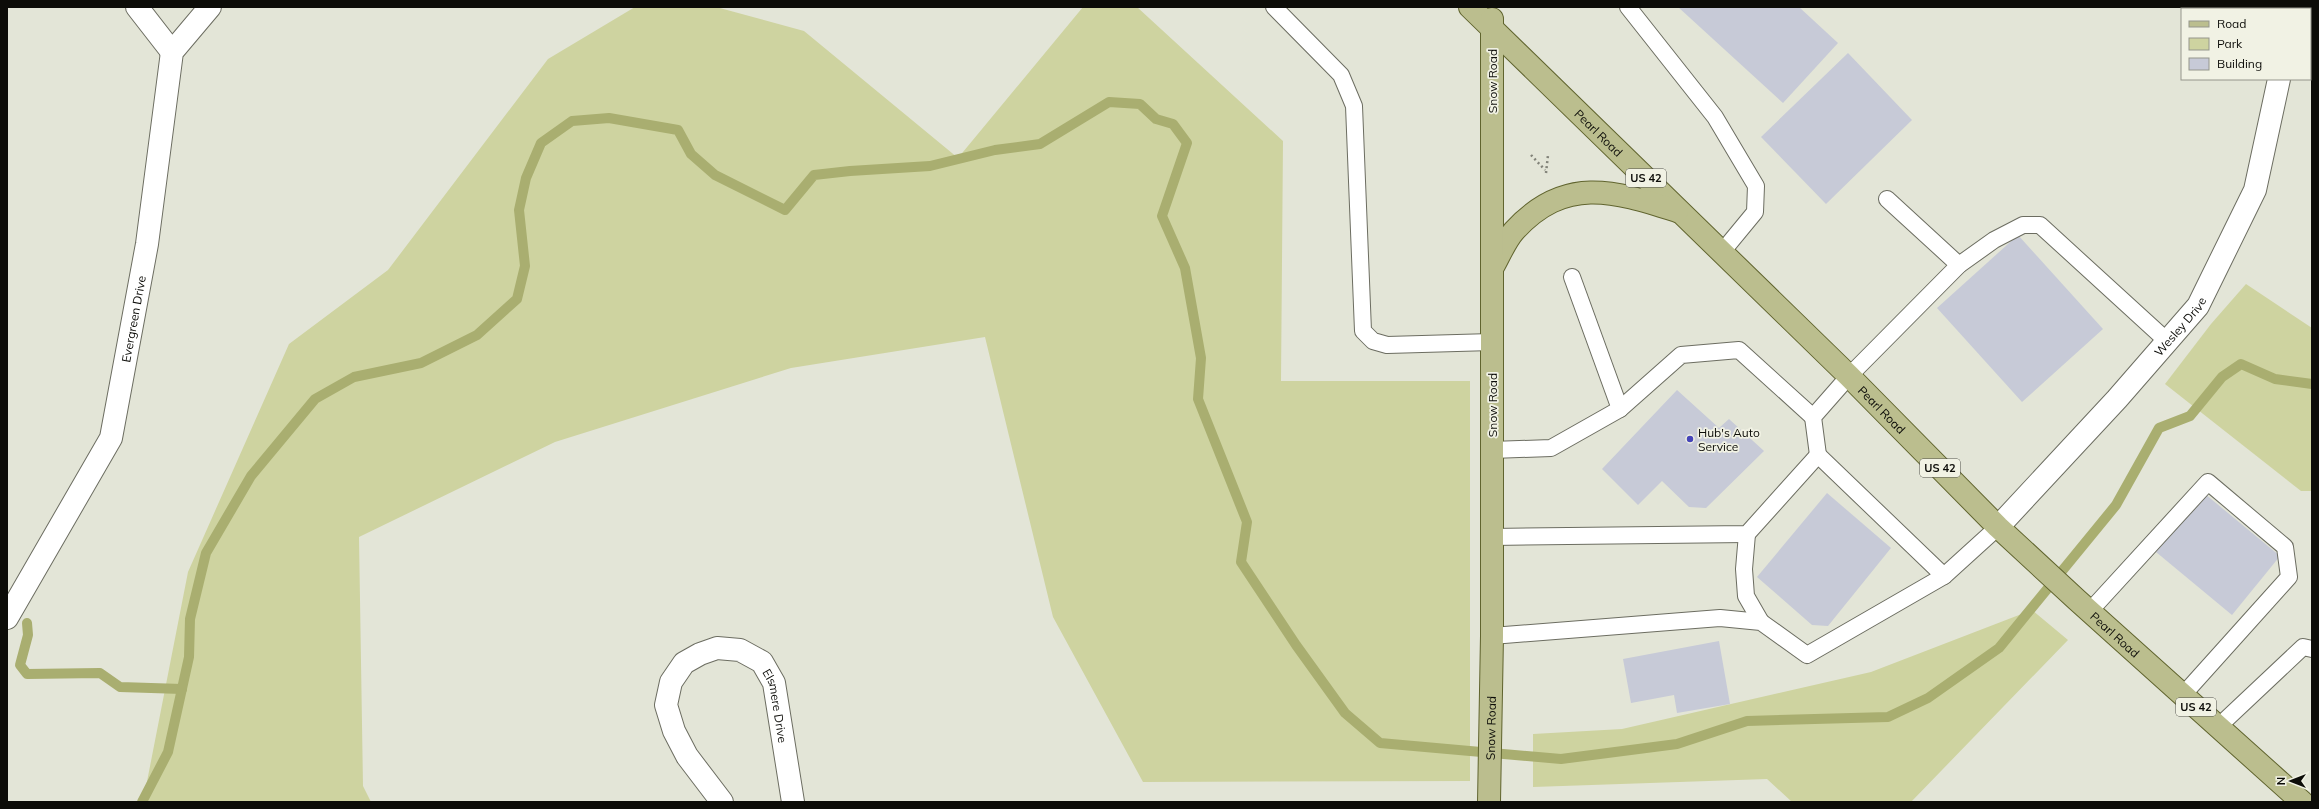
<svg xmlns="http://www.w3.org/2000/svg" width="2319" height="809" font-family="Mulish,sans-serif">
	<rect width="100%" height="100%" fill="#e3e5d7"/>
	<!-- green -->
	<g fill="#ced3a0">
		<polygon points="635,7 716,7 804,31 958,158 1083,7 1137,7 1283,141 1281,381 1470,381 1470,781 1143,782 1053,617 985,337 791,368 555,442 359,537 363,786 371,802 143,802 188,572 289,344 388,270 548,59"/>
		<polygon points="2246,284 2312,328 2312,491 2301,491 2165,384 2211,324"/>
		<polygon points="2032,610 2068,640 1911,802 1792,802 1767,779 1533,787 1533,734 1622,729 1871,672"/>
	</g>
	<g fill="none" stroke-linecap="round" stroke-linejoin="round">
		<!-- stream -->
		<g stroke="#a9ae70" stroke-width="10">
			<polyline points="27,623 28,635 20,665 27,674 100,673 120,687 182,689"/>
			<polyline points="142,802 168,752 189,657 190,619 206,553 251,476 315,399 354,377 421,363 477,335 517,299 525,266 519,210 526,178 541,143 572,121 609,118 678,130 691,154 715,175 785,210 814,175 850,171 930,166 995,150 1040,144 1109,102 1140,104 1156,119 1173,124 1187,143 1162,216 1185,268 1201,358 1198,399 1247,522 1241,562 1296,645 1345,713 1380,743 1561,759 1677,744 1747,721 1888,717 1928,698 1999,648 2116,505 2159,428 2190,416 2222,377 2241,364 2275,379 2312,384"/>
		</g>
	</g>
	<!-- building -->
	<g fill="#c7cad7">
		<polygon points="1678,7 1799,7 1838,43 1783,103"/>
		<polygon points="1848,53 1912,120 1826,204 1761,137"/>
		<polygon points="2018,235 2103,329 2022,402 1937,308"/>
		<polygon points="1677,390 1719,428 1729,419 1764,451 1706,508 1689,507 1662,481 1638,505 1602,469"/>
		<polygon points="1827,493 1891,548 1828,626 1812,625 1757,577"/>
		<polygon points="2205,494 2280,556 2232,615 2156,552"/>
		<polygon points="1719,641 1730,704 1677,713 1674,695 1631,703 1623,659"/>
	</g>
	<g fill="none" stroke-linecap="round" stroke-linejoin="round">
		<!-- lane casing -->
		<g stroke="#6c6d61" stroke-width="18">
			<g id="lane">
				<polyline points="1274,7 1341,75 1354,106 1363,331 1373,341 1387,345 1492,342"/>
				<polyline points="1628,7 1715,117 1756,186 1755,212 1722,252"/>
				<polyline points="1887,199 1959,265"/>
				<polyline points="1572,277 1620,409"/>
				<polyline points="1492,450 1551,448 1620,409 1681,355 1739,350 1813,417"/>
				<polyline points="1818,455 1813,417 1849,376 1959,265 1994,240 2023,225 2040,225 2167,341"/>
				<polyline points="1747,534 1744,569 1746,596 1761,622"/>
				<polyline points="1492,537 1747,534 1818,455 1944,576 1807,655 1761,622 1720,618 1492,636"/>
				<polyline points="1944,576 1998,527"/>
				<polyline points="2089,612 2208,482 2285,547 2289,577 2183,695"/>
				<polyline points="2218,727 2303,647 2312,649"/>
			</g>
		</g>
		<!-- street casing -->
		<g stroke="#6c6d61" stroke-width="24">
			<g id="street">
				<polyline points="137,7 172,52"/>
				<polyline points="2290,7 2290,9"/>
				<path id="s1" d="M1998,527L2117,399L2198,306L2255,190L2279,79"/>
				<path id="s2" d="M7,618L111,438L147,244L172,52L210,7"/>
				<path id="s3" d="M722,802L687,756L674,731L666,705L671,682L684,663L700,654L717,648L740,650L762,662L774,683L793,802"/>
			</g>
		</g>
		<!-- primary casing -->
		<g stroke="#60642e" stroke-width="24">
			<g id="primary">
				<path id="s4" d="M1470,7L1849,376L1998,527L2077,600L2302,802"/>
				<path d="M1494,265C1500,254 1506,240 1514,231C1565,175 1614,191 1677,211"/>
				<path id="s5" d="M1489,802L1492,636V19"/>
			</g>
		</g>
		<!-- path -->
		<g stroke="#828379" stroke-width="2.5" stroke-dasharray="2 3" stroke-linecap="butt">
			<polyline points="1531,155 1545,170"/>
			<polyline points="1546,173 1548,155"/>
		</g>
		<!-- lane -->
		<use href="#lane" stroke="#fff" stroke-width="16"/>
		<!-- street -->
		<use href="#street" stroke="#fff" stroke-width="22"/>
		<!-- primary -->
		<use href="#primary" stroke="#bbbe8e" stroke-width="22"/>
	</g>
	<!-- markers -->
	<circle fill="#4544b9" stroke="#f1f2e4" stroke-width="1.5" cx="1690" cy="439" r="4"/>
	<g text-anchor="middle" dominant-baseline="central" stroke-width="3.5" stroke-linejoin="round" paint-order="stroke">
		<!-- shield labels -->
		<g fill="#f1f2e4" stroke="#51514a" stroke-width="1">
			<rect x="1626" y="169" width="40" height="18" rx="3"/>
			<rect x="1920" y="459" width="40" height="18" rx="3"/>
			<rect x="2176" y="698" width="40" height="18" rx="3"/>
		</g>
		<g font-size="11" font-weight="bold" fill="#0c0c08">
			<text x="1646" y="178">US 42</text>
			<text x="1940" y="468">US 42</text>
			<text x="2196" y="707">US 42</text>
		</g>
		<!-- street labels -->
		<g font-size="12" fill="#0c0c08" stroke="#f1f2e4">
			<text transform="translate(1492 81) rotate(-90)">Snow Road</text>
			<text stroke="none"><textPath href="#s4" startOffset="180">Pearl Road</textPath></text>
			<text stroke="none"><textPath href="#s2" startOffset="329">Evergreen Drive</textPath></text>
			<text stroke="none"><textPath href="#s1" startOffset="271">Wesley Drive</textPath></text>
			<text transform="translate(1492 405) rotate(-90)">Snow Road</text>
			<text stroke="none"><textPath href="#s4" startOffset="576">Pearl Road</textPath></text>
			<text stroke="none"><textPath href="#s4" startOffset="900">Pearl Road</textPath></text>
			<text stroke="none"><textPath href="#s3" startOffset="291">Elsmere Drive</textPath></text>
			<text stroke="none"><textPath href="#s5" startOffset="74">Snow Road</textPath></text>
		</g>
		<!-- poi labels -->
		<g font-size="12" fill="#0c0c08" stroke="#f1f2e4" text-anchor="start">
			<text x="1698" y="432">Hub's Auto<tspan x="1698" dy="14">Service</tspan></text>
		</g>
	</g>
	<!-- border -->
	<rect width="2319" height="809" fill="none" stroke="#0c0c08" stroke-width="16"/>
	<!-- legend -->
	<rect x="2181" y="8" width="130" height="72" fill="#f1f2e4" stroke="#95968c"/>
	<rect x="2189" y="21" width="20" height="6" fill="#bbbe8e" stroke="#95968c"/>
	<text x="2217" y="28" font-size="12" fill="#0c0c08">Road</text>
	<rect x="2189" y="38" width="20" height="12" fill="#ced3a0" stroke="#95968c"/>
	<text x="2217" y="48" font-size="12" fill="#0c0c08">Park</text>
	<rect x="2189" y="58" width="20" height="12" fill="#c7cad7" stroke="#95968c"/>
	<text x="2217" y="68" font-size="12" fill="#0c0c08">Building</text>
	<!-- north arrow -->
	<g transform="translate(2291 781) rotate(270)" stroke="#f1f2e4" stroke-width="3" paint-order="stroke">
	<path d="M0-3L7 15L0 10L-7 15Z" fill="#0c0c08"/>
	<text y="-6" font-size="11" font-weight="bold" text-anchor="middle" fill="#0c0c08">N</text>
	</g>
</svg>
